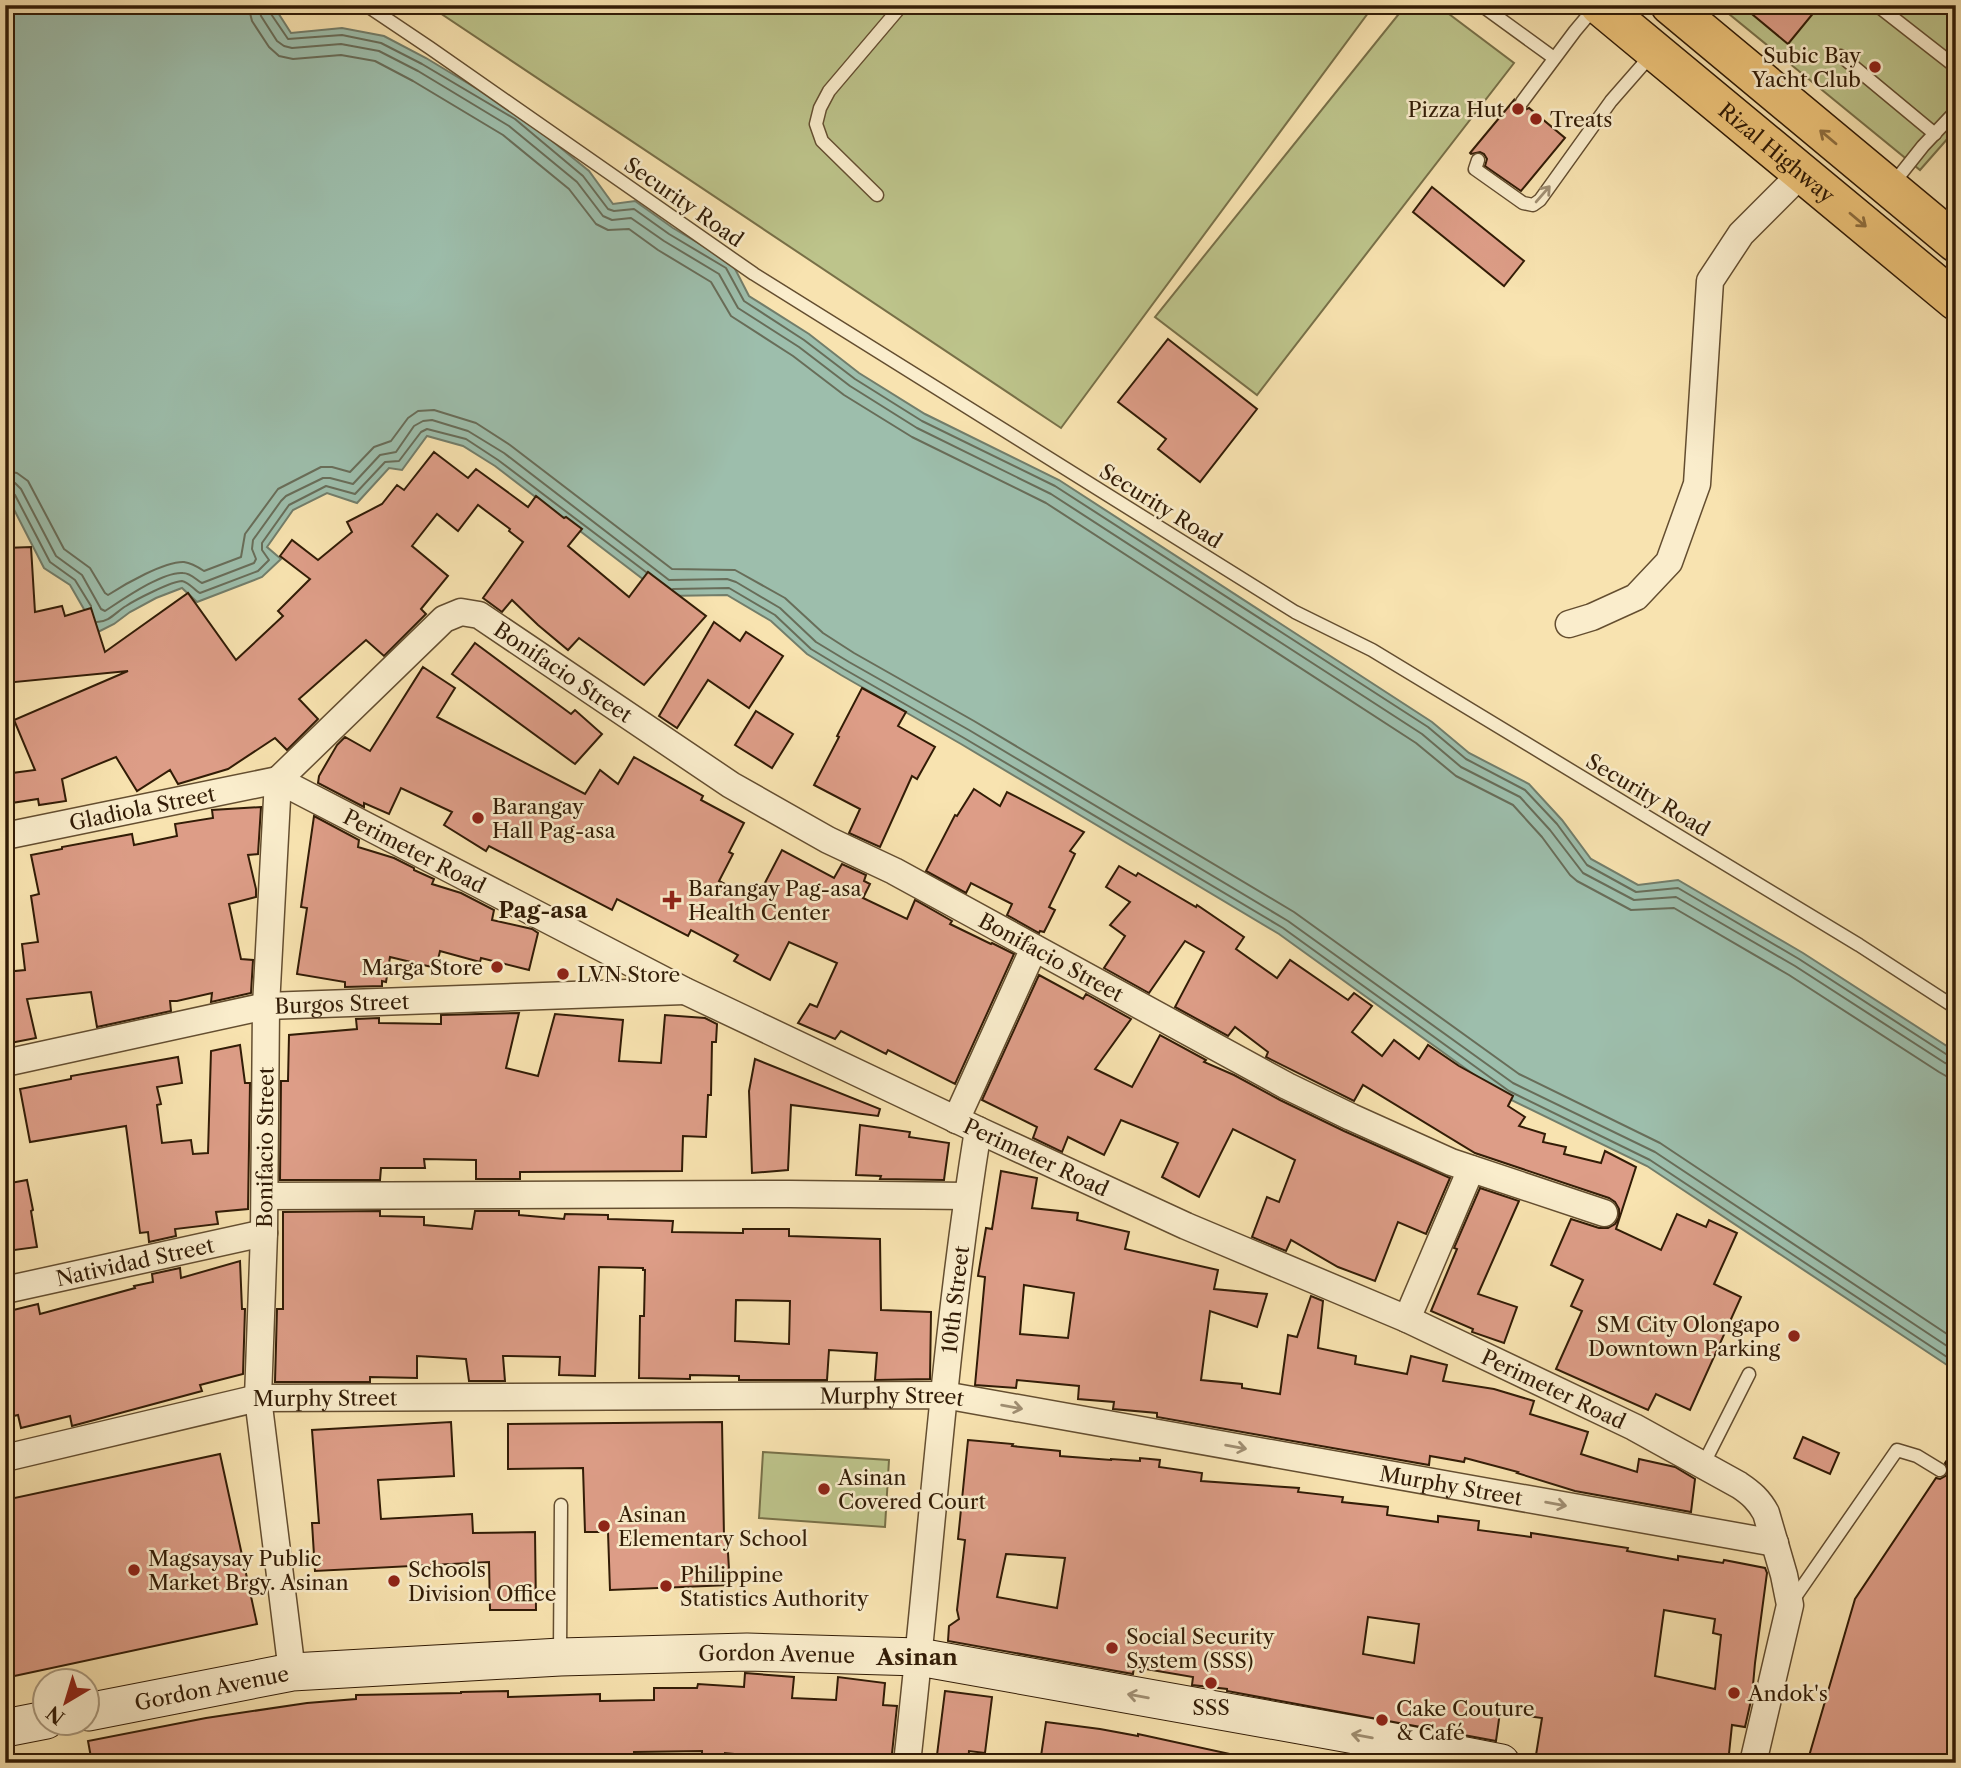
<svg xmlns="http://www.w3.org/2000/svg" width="1961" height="1768" font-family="'Libre Caslon Text',serif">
	<rect width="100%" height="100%" fill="#f8e3b0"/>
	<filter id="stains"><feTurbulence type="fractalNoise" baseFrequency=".00286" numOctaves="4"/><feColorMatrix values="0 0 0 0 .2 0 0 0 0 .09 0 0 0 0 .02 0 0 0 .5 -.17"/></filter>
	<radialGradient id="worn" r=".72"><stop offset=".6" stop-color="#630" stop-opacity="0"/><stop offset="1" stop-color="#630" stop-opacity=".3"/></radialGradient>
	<!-- green -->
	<g fill="#bdc48b" stroke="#787048" stroke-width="2">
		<polygon points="428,5 1374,5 1061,428"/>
		<polygon points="1406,5 1437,5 1514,63 1257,395 1155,317"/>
		<polygon points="1718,5 1956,5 1956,129 1920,170"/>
		<polygon points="763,1452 889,1460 885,1527 759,1518"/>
	</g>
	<!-- water -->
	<polygon fill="#9dbeac" stroke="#727d6a" stroke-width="2" points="5,5 273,5 291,33 342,28 384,36 426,58 519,114 589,171 613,204 635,201 673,228 732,263 749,296 809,334 859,373 925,414 1059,480 1432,722 1469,753 1529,784 1562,820 1591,859 1638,885 1678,880 1803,953 1956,1052 1956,1371 1647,1166 1505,1097 1279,934 961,744 841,675 807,654 771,621 727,595 665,596 495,466 463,446 427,436 402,470 389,468 357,503 327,493 293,510 267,547 281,559 262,577 197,602 182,588 156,598 130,612 114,624 94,634 85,611 70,585 44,568 5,492"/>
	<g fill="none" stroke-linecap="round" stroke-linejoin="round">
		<!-- shore -->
		<g stroke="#686d59" stroke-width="2">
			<polyline points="248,5 252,21 269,47 279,56 293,59 341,55 375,61 413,81 503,135 569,189 596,224 608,230 629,229 658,250 711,282 731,316 793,356 844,395 912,437 1046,503 1416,743 1456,776 1513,805 1542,837 1570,875 1577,881 1631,910 1674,908 1789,975 1939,1072 1946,1076 1956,1077"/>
			<polyline points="259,5 261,16 277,41 284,46 292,48 341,44 379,51 418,71 509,126 577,182 603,216 612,220 631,218 664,241 719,274 738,308 799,347 850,386 917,428 1051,494 1422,734 1461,767 1520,797 1550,830 1583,873 1634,900 1676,897 1795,966 1945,1063 1956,1066"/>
			<polyline points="268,5 269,11 288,39 342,35 381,43 422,64 515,119 583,176 608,209 614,211 634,209 669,234 726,268 744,301 804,340 855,379 922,421 1055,486 1428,727 1466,759 1525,790 1557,824 1587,865 1636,892 1678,888 1799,959 1949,1056 1956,1057"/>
			<path d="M5,471L17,473L28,481L64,549L90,568L105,593L108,595C125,584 165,561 184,562C192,563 198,567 204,571L241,557L245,534L278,489L321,467H332L350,472L374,447L391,441L408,418L418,411L434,410L476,423L510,445L672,569L735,570L785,598L823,633L854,653L974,721L1294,912L1519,1074L1660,1143L1956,1340"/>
			<path d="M5,482L15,483L21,489L56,556L82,575L101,609L105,611C122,600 163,571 183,573C191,573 196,580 202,583L254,563L256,559L252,549L253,540L281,501L286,496L323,478H330L353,484L380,455L396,452L414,426L423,421L432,420L468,431L504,453L669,580L727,579L736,582L780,608L816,642L849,662L969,730L1288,921L1513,1083L1655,1152L1956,1352"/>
			<polyline points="5,491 11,491 15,495 50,562 75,580 91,606"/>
			<polyline points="673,589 729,588 775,615 811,649 844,669 964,738 1283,928 1509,1091 1650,1160 1956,1363"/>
			<path d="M97,622C109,622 116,612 126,606C135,600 172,581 182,581C189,582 195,591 200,593L258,571L269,560L262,550V543L289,505L326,486L355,494L385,462L399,461L421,432L427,429L466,439L498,460L646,572"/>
		</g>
	</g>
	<!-- building -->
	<g fill="#dd9d87" stroke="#321c06" stroke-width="2" fill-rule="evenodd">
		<polygon points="1741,5 1820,5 1788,44"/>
		<polygon points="1514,100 1516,109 1522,111 1529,108 1565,138 1521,191 1485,166 1487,159 1484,154 1480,152 1471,154 1470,153"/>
		<polygon points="1432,187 1524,261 1504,286 1413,212"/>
		<polygon points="1168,339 1257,409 1200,482 1158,449 1166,439 1118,402"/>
		<polygon points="434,452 468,478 476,469 528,507 536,496 564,518 566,517 582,529 568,546 629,597 648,572 706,616 644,685 579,638 568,650 538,625 512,600 502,612 483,598 523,542 509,531 510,529 478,505 458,531 437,514 412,546 448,576 421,609 426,614 384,656 366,640 299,699 318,719 287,750 275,738 228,769 178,784 170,770 137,791 116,757 62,779 66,801 39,805 38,799 5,804 5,774 35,770 14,720 128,671 5,683 5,548 31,547 35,612 62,606 65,616 91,608 105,652 188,593 236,660 283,616 278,611 310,579 280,556 292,540 318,560 352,532 347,522 382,504 397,485 404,490"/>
		<polygon points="714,622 740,641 746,632 783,656 749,708 708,680 677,728 659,716"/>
		<polygon points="475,643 571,714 575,710 602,734 575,764 452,674"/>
		<polygon points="423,667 455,688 437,717 585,794 600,770 618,784 634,757 703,796 701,800 744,823 729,852 733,854 719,881 756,900 782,850 834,878 842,864 866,875 864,881 870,884 863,898 907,919 915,900 952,921 950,924 952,925 991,944 992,943 1014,954 955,1084 888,1050 886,1054 841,1031 835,1039 798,1023 810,1004 817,1007 837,963 789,942 770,980 734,961 738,955 691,930 688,936 617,899 612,910 489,846 486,851 444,825 452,812 401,788 389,814 364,803 364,807 318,783 319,776 337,745 345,737 370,751"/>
		<polygon points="862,688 906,712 898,726 935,747 917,779 912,776 880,847 849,833 860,809 814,785 839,737 837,736"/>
		<polygon points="756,711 793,734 772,768 735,745"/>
		<polygon points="974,789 1000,806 1007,792 1084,832 1070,851 1075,854 1049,907 1055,910 1044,932 1040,931 1039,933 1007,915 1012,904 971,883 966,893 926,871 955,815 957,816"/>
		<polygon points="261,807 258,854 248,855 256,889 256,897 229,904 241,959 253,960 251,993 211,1002 212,993 177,1001 170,1001 171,1011 97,1027 91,992 27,999 36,1038 5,1044 5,972 25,970 22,944 38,942 31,896 39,894 31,855 62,849 62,847 132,834 134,845 177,836 175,824 213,818 212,810"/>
		<polygon points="314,816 359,840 358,847 394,858 414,868 414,870 434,879 432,884 461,893 494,910 492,920 532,929 538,933 529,970 481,958 480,962 440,951 436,968 390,957 386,982 382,981 382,986 345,987 345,982 297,974 307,908 301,907"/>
		<polygon points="1119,866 1136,876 1138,873 1196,907 1197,905 1244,937 1236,949 1277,978 1290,960 1348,1000 1354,993 1372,1006 1352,1032 1382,1056 1394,1040 1419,1059 1428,1045 1459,1066 1513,1096 1508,1106 1525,1117 1519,1126 1545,1134 1543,1142 1566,1147 1564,1154 1601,1163 1605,1151 1636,1167 1616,1229 1661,1250 1677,1214 1706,1227 1709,1220 1737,1233 1714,1284 1741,1297 1690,1410 1656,1394 1648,1410 1556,1369 1582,1311 1571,1306 1583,1280 1551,1265 1571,1219 1599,1228 1608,1228 1615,1224 1619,1217 1619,1209 1615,1202 1609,1198 1475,1153 1363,1085 1354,1101 1266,1057 1268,1052 1235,1027 1228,1036 1175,1007 1204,952 1185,941 1149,993 1104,968 1125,936 1110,925 1130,902 1106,887"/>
		<polygon points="1039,975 1083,999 1086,994 1131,1019 1095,1069 1132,1087 1160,1035 1206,1060 1204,1062 1234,1075 1280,1100 1344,1131 1450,1178 1426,1234 1398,1222 1375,1281 1338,1267 1291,1240 1286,1251 1252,1237 1267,1197 1279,1202 1295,1160 1233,1129 1199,1197 1162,1177 1178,1143 1121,1120 1104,1155 1068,1137 1062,1152 1033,1138 1037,1127 982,1100"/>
		<polygon points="519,1013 506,1068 538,1076 555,1014 623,1020 619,1061 661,1063 665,1015 705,1018 717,1024 716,1042 712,1042 711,1095 708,1095 706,1137 683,1136 682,1171 520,1172 520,1179 476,1179 476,1160 424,1159 425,1168 381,1168 380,1180 280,1180 281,1081 288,1081 289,1035 357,1029 356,1019 379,1018 379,1023 441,1024 441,1015"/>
		<polygon points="240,1045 245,1083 250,1083 248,1209 216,1212 218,1224 175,1229 176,1236 149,1242 148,1232 140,1233 126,1126 30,1142 20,1089 71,1079 71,1076 178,1057 182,1083 157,1087 161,1104 157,1105 162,1143 191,1140 193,1154 208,1153 211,1051"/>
		<polygon points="755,1059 880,1109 878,1116 791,1105 788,1170 752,1173 749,1091"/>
		<polygon points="860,1125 910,1132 909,1137 949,1143 944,1180 880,1179 881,1176 856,1175"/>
		<path d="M1001,1171L1037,1178L1032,1208L1078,1213L1077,1220L1129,1232L1125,1249L1218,1270L1214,1289L1267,1294L1257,1327L1210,1311L1201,1380L1242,1384V1388L1280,1394L1288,1335L1297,1337L1311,1296L1323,1301L1318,1348L1356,1356L1355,1364L1407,1374L1411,1356L1447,1365L1443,1381L1494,1389L1534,1401L1530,1414L1588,1432L1581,1454L1637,1472L1639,1459L1675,1467L1695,1479L1691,1512L1575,1491L1517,1473L1518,1472L1465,1458L1464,1462L1430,1456L1429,1465L1157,1417V1413L1113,1409L1114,1402L1078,1399L1079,1386L1017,1380L1016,1388L975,1385L985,1277L978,1276L986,1228L992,1229ZM1024,1285L1074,1293L1068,1338L1020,1334Z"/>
		<polygon points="27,1180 33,1210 31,1211 37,1247 7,1251 5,1240 5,1184"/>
		<polygon points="1480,1188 1519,1201 1478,1294 1517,1307 1504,1343 1472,1332 1473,1329 1431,1311 1457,1249 1454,1248"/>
		<path d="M380,1211V1216L424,1217V1225L472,1229L475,1211H519V1215L564,1219L565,1214L608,1215V1219L673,1221L672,1232L743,1233V1229H789V1236L880,1239L881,1310L931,1312L930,1379L875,1380L877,1353L829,1350L827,1380H739V1376L690,1375V1379L639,1378L640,1316H644L645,1270H643V1268L599,1267L595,1376L559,1375L560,1357L503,1356L505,1381H469L466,1359L417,1356V1378L370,1377V1382H275L277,1309H283V1212ZM736,1300L790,1301L789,1344L735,1341Z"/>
		<polygon points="240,1261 242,1309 245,1309 243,1374 200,1385 202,1391 72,1426 70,1416 21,1428 18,1415 5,1418 5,1312 38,1304 40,1314 135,1288 134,1286 153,1282 152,1274 180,1268 181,1278"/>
		<polygon points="451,1422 454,1476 378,1480 381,1519 472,1514 473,1533 535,1532 536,1610 490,1610 489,1562 315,1571 312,1523 319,1523 312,1430"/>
		<polygon points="722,1422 724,1537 727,1537 730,1585 610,1590 608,1532 585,1532 583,1468 508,1469 508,1424"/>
		<polygon points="1803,1437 1839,1453 1830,1474 1794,1458"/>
		<path d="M968,1440L1013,1444L1012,1446L1060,1451V1456L1111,1460V1459L1140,1461V1458L1160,1460L1159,1467L1202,1473L1201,1481L1299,1488L1298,1492L1343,1497L1342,1502L1388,1507L1387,1515L1438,1522V1516L1479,1521L1478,1530L1531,1537V1533L1628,1548L1627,1551L1678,1560V1556L1723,1563L1724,1560L1765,1568L1767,1573L1755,1663L1752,1696L1745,1727L1732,1725L1728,1763H1578L1536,1755L1542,1718L1500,1712L1496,1741L1227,1691V1689L1192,1685L1193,1677L1134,1667L1133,1674L948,1641L949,1626L959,1619L957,1610L965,1540L958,1539ZM1006,1554L1065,1558L1057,1608L997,1597ZM1664,1610L1715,1619L1713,1633L1721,1635L1715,1689L1655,1676ZM1368,1617L1419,1624L1414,1663L1363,1654Z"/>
		<polygon points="1956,1447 1956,1763 1807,1763 1855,1599 1936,1478 1940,1479 1947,1475 1949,1470 1945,1463"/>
		<polygon points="220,1454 257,1624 5,1678 5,1500"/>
		<polygon points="745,1673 794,1677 792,1698 836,1700 838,1677 885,1683 883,1705 897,1706 891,1763 798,1763 798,1760 725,1753 725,1763 702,1763 702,1751 634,1752 634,1763 92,1763 88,1741 206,1718 307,1703 356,1699 356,1695 461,1693 461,1692 508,1691 508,1697 600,1694 600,1701 654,1700 654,1688 697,1688 698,1684 744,1687"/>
		<polygon points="945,1691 992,1697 985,1753 969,1751 968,1763 936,1763"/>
		<polygon points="1046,1722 1100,1729 1138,1736 1138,1734 1230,1754 1229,1763 1040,1763"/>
	</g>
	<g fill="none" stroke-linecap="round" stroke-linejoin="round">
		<!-- service casing -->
		<g stroke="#644e30" stroke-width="15">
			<g id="service">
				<polyline points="366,5 430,48 754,274 1295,612 1372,650 1859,945 1956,1008"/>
				<polyline points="1481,5 1554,58"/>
				<polyline points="1878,6 1956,67"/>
				<polyline points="1841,56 1935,134"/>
				<polyline points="1522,102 1575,31 1596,6"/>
				<polyline points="1478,160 1475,169 1523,203 1533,205 1540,200 1611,101 1653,53"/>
				<polyline points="1892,185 1923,146 1956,111"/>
				<polyline points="877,195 822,141 816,124 820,108 829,91 902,5"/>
				<polyline points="1703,1465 1749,1374"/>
				<polyline points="1791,1603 1897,1450 1917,1456 1940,1470"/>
				<polyline points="560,1653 561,1505"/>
			</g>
		</g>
		<!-- minor casing -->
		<g stroke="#644e30" stroke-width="29">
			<g id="minor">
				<polyline points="1569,624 1592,617 1636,597 1669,562 1697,484 1710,281 1741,234 1802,173"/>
				<path id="s1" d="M278,780L685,991L978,1130L1186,1226L1407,1319L1634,1427L1739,1485C1751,1493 1759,1500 1766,1513L1784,1575L1790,1605L1753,1763"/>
				<path id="s2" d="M5,836L278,780"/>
				<path id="s3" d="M5,1063L266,1006L684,991"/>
				<polyline points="956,1120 1034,948"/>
				<polyline points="265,1196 790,1194 967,1196"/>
				<path id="s4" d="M5,1290L264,1233"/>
				<polyline points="1407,1319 1471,1169"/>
				<path id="s5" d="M5,1458L258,1398L944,1395L1775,1543"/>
				<path id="s6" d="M292,1672L258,1398L264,1233L266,1006L278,780L444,619L461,612L479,615L731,785L828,840L894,871L1287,1086L1351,1117L1451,1162L1604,1213"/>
				<path id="s7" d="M907,1763C931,1552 944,1340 978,1130"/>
			</g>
		</g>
		<!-- secondary casing -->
		<g stroke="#321c06" stroke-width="39">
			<g id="secondary">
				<path id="s8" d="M88,1712L292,1672L560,1657L747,1652L919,1657L1383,1740L1501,1763"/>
				<polyline points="5,1728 46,1720"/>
			</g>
		</g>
		<!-- primary casing -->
		<g stroke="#321c06" stroke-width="41">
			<g id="primary">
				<path id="s9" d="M1599,5L1956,301"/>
				<polyline points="1670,5 1956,243"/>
			</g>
		</g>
		<!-- service -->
		<use href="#service" stroke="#faedcc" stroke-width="12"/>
		<!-- minor -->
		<use href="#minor" stroke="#faedcc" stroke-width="26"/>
		<!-- secondary -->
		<use href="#secondary" stroke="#faedcc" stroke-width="37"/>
		<!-- primary -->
		<use href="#primary" stroke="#ecc278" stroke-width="38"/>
	</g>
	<!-- one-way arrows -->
	<defs><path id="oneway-shaft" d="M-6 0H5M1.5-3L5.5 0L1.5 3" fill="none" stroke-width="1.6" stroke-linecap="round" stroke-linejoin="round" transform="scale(1.75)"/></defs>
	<g stroke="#8f6f3f">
		<use href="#oneway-shaft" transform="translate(1828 137) rotate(-140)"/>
		<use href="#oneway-shaft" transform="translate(1858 220) rotate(40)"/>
	</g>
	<g stroke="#a08f73">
		<use href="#oneway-shaft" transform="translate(1543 194) rotate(-49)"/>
		<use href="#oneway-shaft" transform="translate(1012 1407) rotate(10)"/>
		<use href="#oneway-shaft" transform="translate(1236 1447) rotate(10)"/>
		<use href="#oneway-shaft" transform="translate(1556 1504) rotate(10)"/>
		<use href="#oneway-shaft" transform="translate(1138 1696) rotate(-170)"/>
		<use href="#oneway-shaft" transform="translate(1362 1736) rotate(-170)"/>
	</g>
	<!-- markers -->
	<g fill="#8f2418" stroke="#faedcc" stroke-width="2.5">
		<circle cx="1875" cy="67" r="7"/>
		<circle cx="1518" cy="109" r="7"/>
		<circle cx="1536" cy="119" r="7"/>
		<circle cx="478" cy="818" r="7"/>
		<path d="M668.5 889.5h7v7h7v7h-7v7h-7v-7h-7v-7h7z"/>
		<circle cx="497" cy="967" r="7"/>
		<circle cx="563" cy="974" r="7"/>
		<circle cx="1794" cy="1336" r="7"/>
		<circle cx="824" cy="1489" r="7"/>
		<circle cx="604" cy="1526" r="7"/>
		<circle cx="134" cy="1570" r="7"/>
		<circle cx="394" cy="1581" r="7"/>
		<circle cx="666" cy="1586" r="7"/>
		<circle cx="1112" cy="1648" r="7"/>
		<circle cx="1211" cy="1683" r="7"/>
		<circle cx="1734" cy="1693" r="7"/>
		<circle cx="1382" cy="1720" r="7"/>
	</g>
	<g text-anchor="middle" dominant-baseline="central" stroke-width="5" stroke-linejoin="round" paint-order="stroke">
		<!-- poi labels -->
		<g font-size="21" fill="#321c06" stroke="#faedcc" text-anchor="start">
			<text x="1861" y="55" text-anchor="end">Subic Bay<tspan x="1861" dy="24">Yacht Club</tspan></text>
			<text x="1504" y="109" text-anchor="end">Pizza Hut</text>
			<text x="1550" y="119">Treats</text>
			<text x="492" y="806">Barangay<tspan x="492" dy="24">Hall Pag-asa</tspan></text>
			<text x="688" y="888">Barangay Pag-asa<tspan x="688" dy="24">Health Center</tspan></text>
			<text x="483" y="967" text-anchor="end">Marga Store</text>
			<text x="577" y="974">LVN Store</text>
			<text x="1780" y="1324" text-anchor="end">SM City Olongapo<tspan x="1780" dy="24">Downtown Parking</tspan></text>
			<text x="838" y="1477">Asinan<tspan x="838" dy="24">Covered Court</tspan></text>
			<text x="618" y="1514">Asinan<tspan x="618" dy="24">Elementary School</tspan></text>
			<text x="148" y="1558">Magsaysay Public<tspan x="148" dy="24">Market Brgy. Asinan</tspan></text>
			<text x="408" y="1569">Schools<tspan x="408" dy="24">Division Office</tspan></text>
			<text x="680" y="1574">Philippine<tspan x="680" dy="24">Statistics Authority</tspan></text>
			<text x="1126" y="1636">Social Security<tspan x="1126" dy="24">System (SSS)</tspan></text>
			<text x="1748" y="1693">Andok's</text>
			<text x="1211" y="1707" text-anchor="middle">SSS</text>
			<text x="1396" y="1708">Cake Couture<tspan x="1396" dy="24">&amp; Café</tspan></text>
		</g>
		<!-- street labels -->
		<g font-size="21" fill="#321c06" stroke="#faedcc">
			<text stroke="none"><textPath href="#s9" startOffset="231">Rizal Highway</textPath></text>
			<text transform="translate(684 202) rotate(35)">Security Road</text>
			<text transform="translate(1161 506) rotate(32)">Security Road</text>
			<text stroke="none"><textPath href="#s6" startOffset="1264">Bonifacio Street</textPath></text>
			<text transform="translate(1648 795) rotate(31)">Security Road</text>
			<text stroke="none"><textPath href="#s2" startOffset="140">Gladiola Street</textPath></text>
			<text stroke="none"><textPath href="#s1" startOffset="154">Perimeter Road</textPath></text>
			<text stroke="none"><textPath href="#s6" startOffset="1830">Bonifacio Street</textPath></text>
			<text stroke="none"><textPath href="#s3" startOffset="343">Burgos Street</textPath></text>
			<text stroke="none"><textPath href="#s6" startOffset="527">Bonifacio Street</textPath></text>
			<text stroke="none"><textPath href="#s1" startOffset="847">Perimeter Road</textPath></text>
			<text stroke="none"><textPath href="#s4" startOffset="133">Natividad Street</textPath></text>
			<text stroke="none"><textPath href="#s7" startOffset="466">10th Street</textPath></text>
			<text stroke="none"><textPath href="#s1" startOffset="1414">Perimeter Road</textPath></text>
			<text stroke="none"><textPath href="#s5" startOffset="894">Murphy Street</textPath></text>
			<text stroke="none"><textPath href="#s5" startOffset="327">Murphy Street</textPath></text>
			<text stroke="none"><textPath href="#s5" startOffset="1461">Murphy Street</textPath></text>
			<text stroke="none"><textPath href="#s8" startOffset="693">Gordon Avenue</textPath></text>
			<text stroke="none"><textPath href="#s8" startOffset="126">Gordon Avenue</textPath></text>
		</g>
		<!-- neighbourhood labels -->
		<g font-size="23" font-weight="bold" fill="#321c06" stroke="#faedcc">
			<text x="543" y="910">Pag-asa</text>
			<text x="917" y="1657">Asinan</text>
		</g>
	</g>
	<!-- margin -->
	<rect width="1961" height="1768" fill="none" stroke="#f8e3b0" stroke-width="28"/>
	<rect x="7" y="7" width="1947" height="1754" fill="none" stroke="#321c06" stroke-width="3.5"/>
	<rect x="14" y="14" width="1933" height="1740" fill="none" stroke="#321c06" stroke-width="2"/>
	<!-- north arrow -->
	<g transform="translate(66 1702) rotate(218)"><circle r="33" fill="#faedcc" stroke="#aa997d" stroke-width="2"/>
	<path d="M0-5L12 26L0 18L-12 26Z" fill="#8f2418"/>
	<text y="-10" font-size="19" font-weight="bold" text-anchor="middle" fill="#321c06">N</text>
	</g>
	<rect width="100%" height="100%" filter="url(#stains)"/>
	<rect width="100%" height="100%" fill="url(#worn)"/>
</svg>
